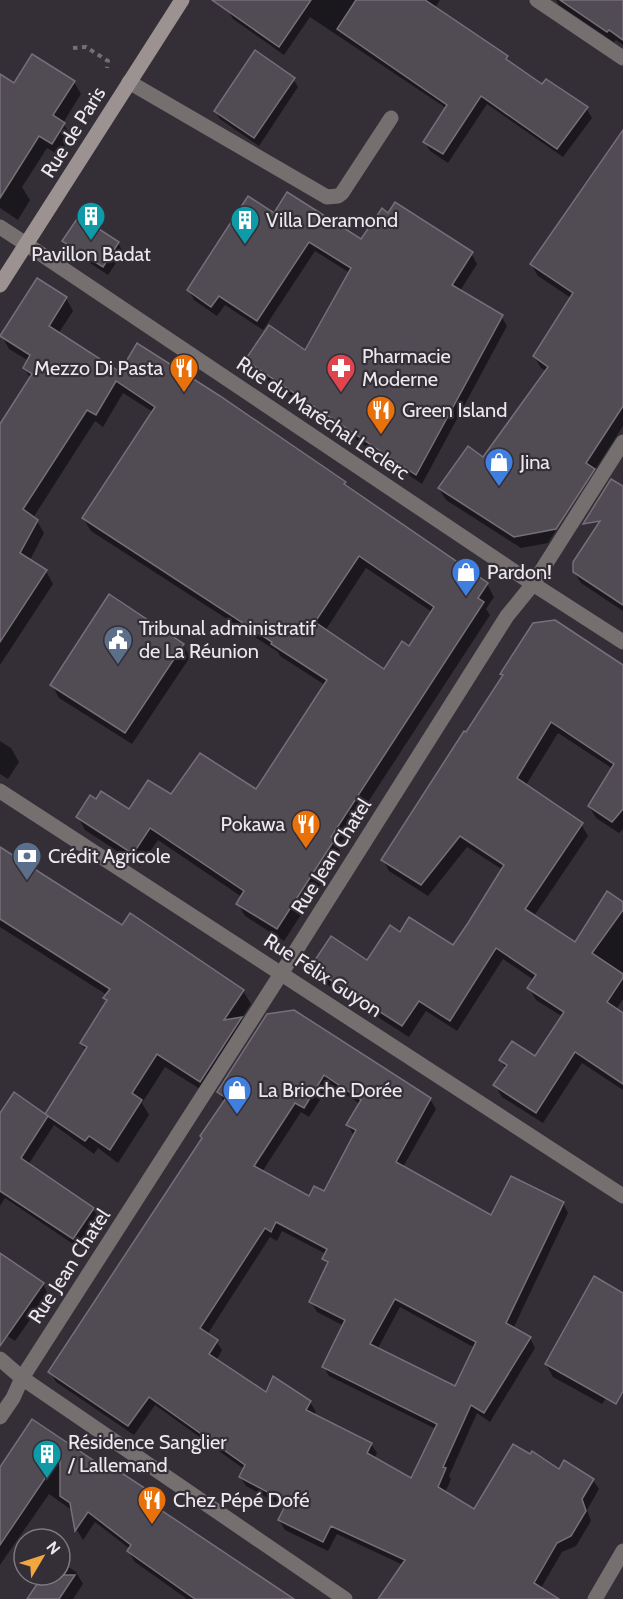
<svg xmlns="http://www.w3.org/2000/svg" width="623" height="1599" font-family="Cabin,sans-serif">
	<rect width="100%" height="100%" fill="#342e37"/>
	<!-- shadow -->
	<g fill="#0007" fill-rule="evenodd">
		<polygon points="233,0 440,0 435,8 507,57 512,65 542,86 586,108 592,118 563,157 487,104 448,163 430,151 425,142 446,108 310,17 284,55 233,19 227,9"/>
		<polygon points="556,0 623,0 623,45 616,40 614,42 559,5"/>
		<polygon points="0,76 15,85 74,82 81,94 63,123 71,136 59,155 47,148 22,187 30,200 18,220 0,208"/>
		<polygon points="293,79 298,87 259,146 220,119 215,111"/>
		<polygon points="623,133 623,426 548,543 521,548 446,500 439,489 483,459 547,372 541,368 534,356 571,298 538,276 531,264"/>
		<polygon points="274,215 361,241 471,253 477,264 460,291 501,316 507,326 422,484 252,370 247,360 305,352 350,273 315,251 263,330 225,305 217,316 194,300 189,290"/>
		<polygon points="64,241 118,243 123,252 108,275 69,249"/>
		<path d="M66,298L73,311L58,334L121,375L345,483L348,490L487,584L494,597L486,609L490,615L338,848L341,853L284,941L245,916L238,904L242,897L158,840L140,866L85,830L78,817L129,811L171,796L256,791L325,685L280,656L278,652L91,531L83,518L153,412L123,393L103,427L95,421L33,518L37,521L44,533L30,560L46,571L53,584L0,665V427L31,379L24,368L29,361L9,349L2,336ZM366,568L432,612L409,648L384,671L325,631Z"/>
		<polygon points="621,488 623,489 623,611 581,583 574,572 600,524 599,521"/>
		<polygon points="183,645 190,657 132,744 59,698 52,685"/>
		<polygon points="623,667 623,829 619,833 596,818 589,806 613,769 558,733 526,785 581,824 588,836 534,916 575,944 623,904 623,999 616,1010 623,1015 623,1090 582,1063 543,1123 502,1097 495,1085 506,1070 501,1060 536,1058 563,1017 536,1000 529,988 534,980 503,959 457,1031 426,1011 409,1037 326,984 319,971 368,962 400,934 453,947 503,870 467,847 428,896 389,871 383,860 504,677 502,674"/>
		<polygon points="0,741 11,748 19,762 8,779 0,774"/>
		<polygon points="0,849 122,928 243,991 251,1004 241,1019 248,1032 208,1094 165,1067 142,1103 149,1115 118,1163 98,1148 94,1154 54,1125 28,1165 93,1209 99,1218 79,1248 5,1198 0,1206 0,1115 14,1094 50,1119 47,1114 86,1051 81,1043 108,1002 105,998 107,995 0,927"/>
		<path d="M268,1015L430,1099L436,1109L403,1167L492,1217L563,1203L568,1213L513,1329L530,1338L535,1348L490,1422L477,1413L449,1476L451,1479L445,1493L475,1511L559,1471L593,1480L599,1489L587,1510L591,1521L576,1546L562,1552L541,1588L556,1599H382L403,1565L337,1534L328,1551L285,1530L279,1520L286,1508L246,1486L240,1477L244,1469L155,1405L134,1435L56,1382L50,1372L203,1139L224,1102L219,1092ZM330,1084L360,1104L348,1125L354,1136L324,1193L310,1198L262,1172L301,1112L309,1117ZM282,1231L326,1254L324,1259L328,1267L311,1302L317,1312L344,1326L324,1367L329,1376L436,1429L412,1481L374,1459L377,1453L371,1444L314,1416L316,1412L310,1402L266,1395L216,1361L222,1350L216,1341L207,1335L270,1237L277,1241ZM400,1307L475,1348L455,1388L377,1350Z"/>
		<polygon points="0,1255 43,1284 48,1294 15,1341 0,1331"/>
		<polygon points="623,1294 623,1389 616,1384 602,1404 553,1377 546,1364"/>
		<polygon points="33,1421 102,1468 147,1492 154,1503 152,1506 285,1599 187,1599 135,1562 128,1551 130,1549 95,1522 83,1540 77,1530 73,1511 49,1494 0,1565 0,1469"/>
		<polygon points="60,1561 76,1572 83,1584 73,1599 29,1599 45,1575 60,1575"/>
	</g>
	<!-- building -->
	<g fill="#514b54" stroke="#766f79" stroke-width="1.5" fill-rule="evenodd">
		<polygon points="212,0 311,0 279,47"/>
		<polygon points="356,0 425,0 508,56 506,59 542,84 546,79 588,107 557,149 481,96 443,154 423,142 447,105 337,29"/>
		<polygon points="560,0 623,0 623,40 609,30 607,32"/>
		<polygon points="255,50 295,78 254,138 214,111"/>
		<polygon points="32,54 75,81 53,115 65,123 52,144 39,136 0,198 0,74 14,83"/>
		<polygon points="623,130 623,406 586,463 595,469 556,529 514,537 438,488 468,446 483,457 548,367 533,356 573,293 530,264"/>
		<polygon points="287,192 361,239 382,208 388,213 395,202 473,252 452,285 503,315 416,475 245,360 269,325 305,350 351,268 309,242 257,321 219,296 211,307 187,290 248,196 274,213"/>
		<polygon points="79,216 119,242 103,267 62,241"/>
		<path d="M37,278L67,297L49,326L120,372L137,343L220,396L346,482L344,484L488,583L478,598L484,602L331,837L335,839L277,929L236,904L244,891L150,828L133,854L76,817L90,795L96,799L101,791L129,809L148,780L171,794L200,753L256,789L327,680L271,644L272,642L82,518L155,407L116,381L96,415L87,410L23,509L38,520L20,553L47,570L0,642V424L32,374L23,368L30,355L0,336ZM359,556L434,607L409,646L402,641L384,669L315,622Z"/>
		<polygon points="611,479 623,486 623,605 573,572 573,562 600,521 583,524"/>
		<polygon points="109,594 184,644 125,733 50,685"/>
		<polygon points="555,620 623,665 623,809 612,822 588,806 614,764 551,722 517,778 583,823 525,909 575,942 607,891 623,902 623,910 592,953 623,974 623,978 607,1002 623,1013 623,1084 575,1052 536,1113 493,1085 507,1065 499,1060 512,1041 535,1056 564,1012 527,988 536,975 496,948 450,1021 419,1001 402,1026 318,972 313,963 331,936 367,960 390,925 400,932 409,917 453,945 468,923 504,865 460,836 421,885 381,860 464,731 466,732 503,675 500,674 533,623"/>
		<polygon points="0,847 122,925 130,913 244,990 224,1020 242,1017 200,1082 157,1054 132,1093 142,1100 110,1150 89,1136 85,1141 45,1114 87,1047 80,1043 107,1000 103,998 110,989 0,919"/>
		<path d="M294,1010L431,1098L396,1162L491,1215L511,1176L564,1202L506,1323L531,1337L484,1413L471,1405L443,1467L446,1468L438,1487L474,1509L513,1444L530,1454L532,1451L559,1469L564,1460L594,1479L582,1499L586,1511L571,1536L557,1543L534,1583L559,1599H378L405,1560L331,1526L323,1542L278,1520L287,1502L239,1477L245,1465L149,1397L128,1426L48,1372L202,1138L200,1136L226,1098L217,1092L267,1014ZM324,1075L361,1100L346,1125L356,1130L324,1191L314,1186L309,1196L254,1166L295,1103L304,1108ZM276,1222L327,1249L322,1259L328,1262L309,1302L345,1320L322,1367L437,1424L411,1478L367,1453L372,1443L306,1410L311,1401L273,1376L266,1392L209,1354L218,1340L200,1328L265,1228L271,1232ZM395,1299L476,1342L455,1386L370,1344Z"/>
		<polygon points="14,1092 48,1116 21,1158 94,1208 73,1239 0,1191 0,1113"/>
		<polygon points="0,1253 44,1283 0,1346"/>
		<polygon points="594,1276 623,1293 623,1391 616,1404 545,1364"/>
		<polygon points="32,1419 102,1466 105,1462 149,1491 143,1498 294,1599 195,1599 127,1551 131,1545 88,1512 75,1531 70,1503 60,1496 60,1456 0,1545 0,1467"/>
		<polygon points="43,1575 75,1575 59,1599 27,1599"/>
	</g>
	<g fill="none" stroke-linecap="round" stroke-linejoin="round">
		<!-- path -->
		<polyline stroke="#746f77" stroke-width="4" stroke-dasharray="4.5 4.5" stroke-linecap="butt" points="73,48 86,47 108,61 107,68"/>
		<!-- service -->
		<polyline stroke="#756f6f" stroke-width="15" points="129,82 327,197 338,196 342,193 391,118"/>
		<!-- pedestrian -->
		<polyline stroke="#756f6f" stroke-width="15" points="26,244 533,584 623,642"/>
		<!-- minor -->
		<g stroke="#756f6f" stroke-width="15">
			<polyline points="0,227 26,244"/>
			<polyline points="0,1359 22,1378 345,1599"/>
			<polyline points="0,1417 13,1398 22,1378 295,952 507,616 533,584 623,442"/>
		</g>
		<!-- tertiary -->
		<g stroke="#756f6f" stroke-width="15">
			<polyline points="537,0 623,58"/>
			<polyline points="0,791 623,1196"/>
			<polyline points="595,1599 623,1551"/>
		</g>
		<!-- secondary -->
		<polyline stroke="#9c9292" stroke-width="15" points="0,285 182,0"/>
	</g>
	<!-- icons -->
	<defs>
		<g id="building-pin" transform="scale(1.5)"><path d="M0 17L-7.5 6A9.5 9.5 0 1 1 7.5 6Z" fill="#0f9aa8" stroke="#342e37"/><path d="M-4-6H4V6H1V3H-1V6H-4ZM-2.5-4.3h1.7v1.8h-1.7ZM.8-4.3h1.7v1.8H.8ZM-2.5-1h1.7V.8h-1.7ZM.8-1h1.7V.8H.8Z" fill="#fff"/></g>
		<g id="restaurant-pin" transform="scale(1.5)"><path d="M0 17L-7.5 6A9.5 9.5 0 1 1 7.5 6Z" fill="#e8710a" stroke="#342e37"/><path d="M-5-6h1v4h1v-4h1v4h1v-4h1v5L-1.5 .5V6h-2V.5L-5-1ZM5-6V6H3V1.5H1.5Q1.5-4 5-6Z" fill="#fff"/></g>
		<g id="pharmacy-pin" transform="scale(1.5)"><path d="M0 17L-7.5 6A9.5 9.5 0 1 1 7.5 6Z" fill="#e0444e" stroke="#342e37"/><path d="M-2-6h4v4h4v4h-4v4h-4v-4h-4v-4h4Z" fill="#fff"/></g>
		<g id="shop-pin" transform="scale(1.5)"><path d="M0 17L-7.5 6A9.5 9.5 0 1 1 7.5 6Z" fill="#3f7fe0" stroke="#342e37"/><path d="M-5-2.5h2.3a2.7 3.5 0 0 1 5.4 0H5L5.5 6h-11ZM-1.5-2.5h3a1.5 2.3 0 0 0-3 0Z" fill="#fff"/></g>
		<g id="civic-pin" transform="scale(1.5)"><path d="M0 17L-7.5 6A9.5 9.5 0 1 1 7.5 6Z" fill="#5c6f8a" stroke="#342e37"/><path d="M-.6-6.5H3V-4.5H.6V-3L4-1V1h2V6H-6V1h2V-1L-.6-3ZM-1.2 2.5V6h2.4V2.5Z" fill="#fff"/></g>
		<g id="bank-pin" transform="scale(1.5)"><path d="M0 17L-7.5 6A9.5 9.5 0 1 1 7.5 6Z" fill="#5c6f8a" stroke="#342e37"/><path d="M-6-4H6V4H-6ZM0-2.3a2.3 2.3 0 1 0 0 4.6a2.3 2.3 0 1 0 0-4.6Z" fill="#fff"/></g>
	</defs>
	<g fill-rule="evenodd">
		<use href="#building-pin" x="91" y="216"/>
		<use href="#building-pin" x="245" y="220"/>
		<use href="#restaurant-pin" x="184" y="368"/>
		<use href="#pharmacy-pin" x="341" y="368"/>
		<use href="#restaurant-pin" x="381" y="410"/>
		<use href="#shop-pin" x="499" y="462"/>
		<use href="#shop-pin" x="466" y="572"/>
		<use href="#civic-pin" x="118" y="640"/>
		<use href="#restaurant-pin" x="306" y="824"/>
		<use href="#bank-pin" x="27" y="856"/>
		<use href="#shop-pin" x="237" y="1090"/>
		<use href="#building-pin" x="47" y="1454"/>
		<use href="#restaurant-pin" x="152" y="1500"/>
	</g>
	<g text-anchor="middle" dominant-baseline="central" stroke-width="4.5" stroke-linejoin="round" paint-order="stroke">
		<!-- street labels -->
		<g font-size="20" fill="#ece9ee" stroke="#342e37">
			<text transform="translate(73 132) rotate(-58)">Rue de Paris</text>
			<text transform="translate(323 418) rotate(34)">Rue du Maréchal Leclerc</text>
			<text transform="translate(331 856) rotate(-58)">Rue Jean Chatel</text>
			<text transform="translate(323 975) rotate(33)">Rue Félix Guyon</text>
			<text transform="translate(69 1266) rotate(-57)">Rue Jean Chatel</text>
		</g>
		<!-- poi labels -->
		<g font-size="20" fill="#ece9ee" stroke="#342e37" text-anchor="start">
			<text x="266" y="220">Villa Deramond</text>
			<text x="91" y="254" text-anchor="middle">Pavillon Badat</text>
			<text x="362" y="356">Pharmacie<tspan x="362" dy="23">Moderne</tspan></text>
			<text x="163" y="368" text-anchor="end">Mezzo Di Pasta</text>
			<text x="402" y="410">Green Island</text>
			<text x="520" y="462">Jina</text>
			<text x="487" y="572">Pardon!</text>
			<text x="139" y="628">Tribunal administratif<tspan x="139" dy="23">de La Réunion</tspan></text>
			<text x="285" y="824" text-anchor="end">Pokawa</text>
			<text x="48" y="856">Crédit Agricole</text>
			<text x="258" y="1090">La Brioche Dorée</text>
			<text x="68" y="1442">Résidence Sanglier<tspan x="68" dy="23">/ Lallemand</tspan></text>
			<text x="173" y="1500">Chez Pépé Dofé</text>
		</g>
	</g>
	<!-- north arrow -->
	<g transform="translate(42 1557) rotate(51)"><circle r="28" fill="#342e37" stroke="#7e7980" stroke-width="1.5"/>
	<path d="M0-4.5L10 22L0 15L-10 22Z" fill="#f1a640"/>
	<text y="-9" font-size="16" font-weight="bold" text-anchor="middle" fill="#ece9ee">N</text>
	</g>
</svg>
